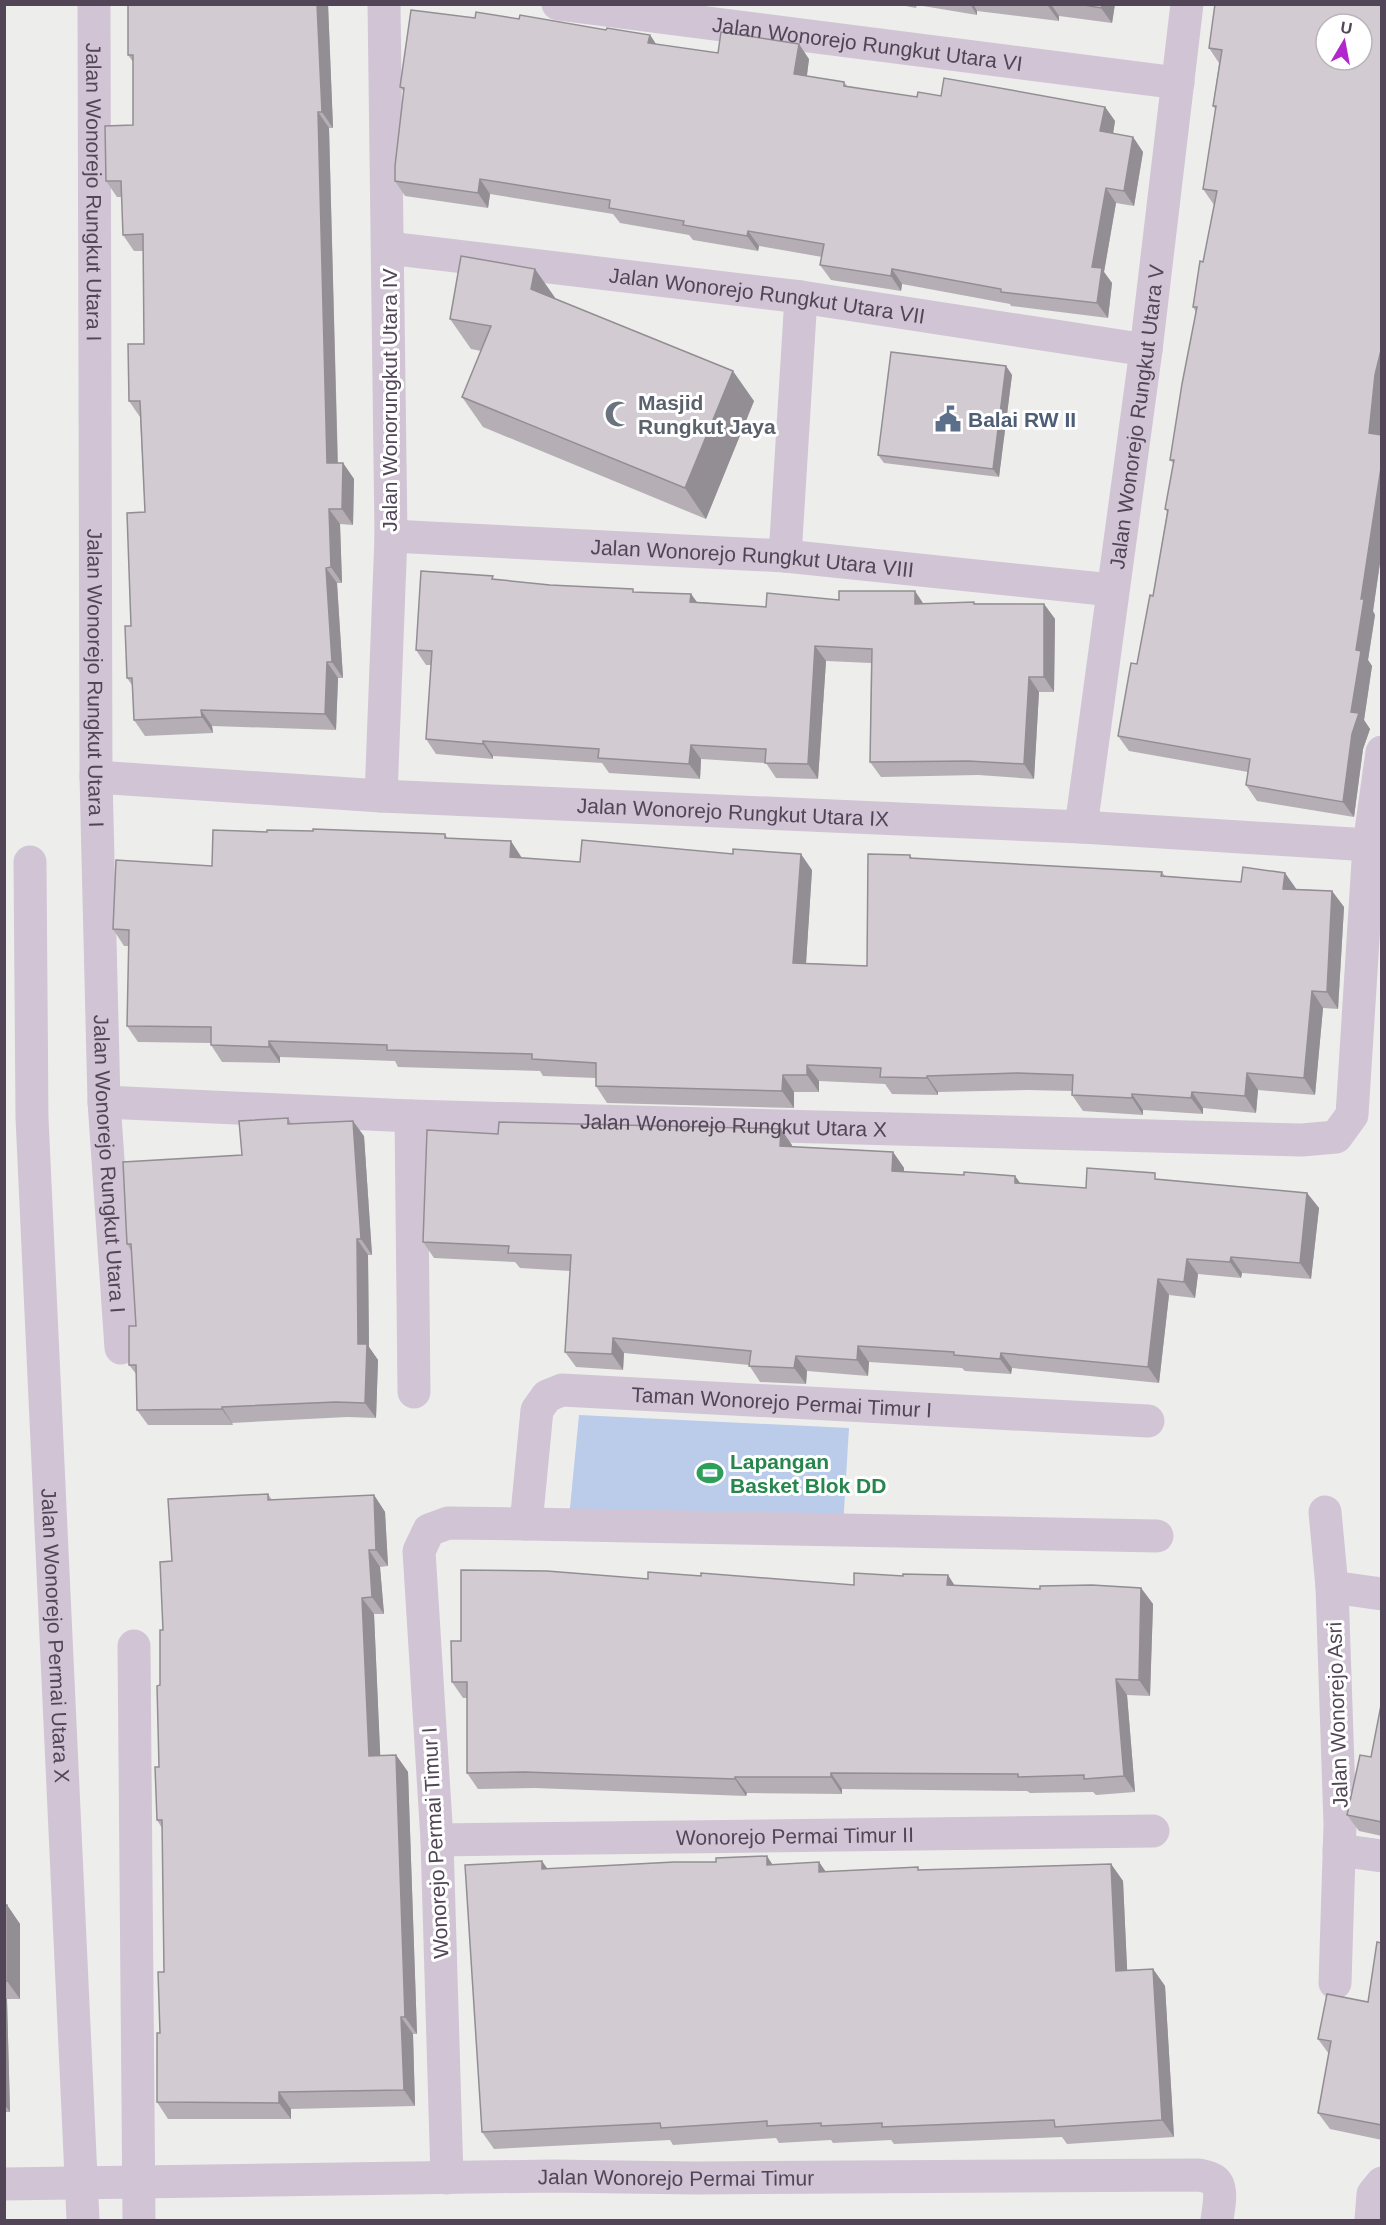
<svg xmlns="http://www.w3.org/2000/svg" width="1386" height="2225" font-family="Arial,sans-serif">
	<rect width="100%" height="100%" fill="#edeeeb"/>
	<!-- green -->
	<polygon fill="#bbcbea" points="579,1415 849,1428 843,1526 569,1518"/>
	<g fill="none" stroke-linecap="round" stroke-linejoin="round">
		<!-- minor -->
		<g stroke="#d1c5d5" stroke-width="33">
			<path id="s1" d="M94,4L96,777L104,1102L121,1348"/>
			<path id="s2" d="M558,4L1178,83"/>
			<path id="s3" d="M388,248L801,297L1146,350"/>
			<path id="s4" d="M391,536L785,556L1112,590"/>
			<polyline points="785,556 801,297"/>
			<path id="s5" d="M96,777L381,796L1081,827L1369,845"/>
			<polyline points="381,796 391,536 384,4"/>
			<path id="s6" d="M1081,827L1146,350L1187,4"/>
			<path id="s7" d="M30,862L32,1118L83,2220"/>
			<path id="s8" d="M104,1102L411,1116L1302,1140L1336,1137L1352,1115L1369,845L1382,752"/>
			<polyline points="411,1116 414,1392"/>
			<polyline points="1325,1512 1332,1587"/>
			<path id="s9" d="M526,1524L537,1410L547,1396L562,1390L1148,1421"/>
			<polyline points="134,1646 139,2220"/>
			<path id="s10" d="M437,1840L1153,1831"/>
			<polyline points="1339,1850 1382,1856"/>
			<polyline points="1335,1983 1340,1825 1332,1587 1382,1594"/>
			<polyline points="447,2178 437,1840 419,1551 429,1530 448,1523 526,1524 1157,1536"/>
			<path id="s11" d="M4,2184L552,2176L696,2178L1199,2175C1203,2176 1210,2177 1214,2180C1224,2187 1218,2210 1217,2220"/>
			<polyline points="1371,2220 1373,2194 1382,2183"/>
		</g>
	</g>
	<!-- wall -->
	<g fill="#b5afb5">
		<polygon points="128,4 328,4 333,128 329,128 338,463 343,463 354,479 353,525 340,524 342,583 337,583 343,678 338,678 336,730 212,726 213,733 145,736 134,720 132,685 127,678 131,626 145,512 140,417 129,401 144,344 143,251 134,251 123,235 122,197 117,197 106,181 133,125 133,62 128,55"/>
		<polygon points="895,4 1115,4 1112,23 1059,16 1059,21 977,11 977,15 917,5 916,8"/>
		<polygon points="1382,4 1382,549 1373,611 1375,615 1368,660 1372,666 1364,720 1370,729 1363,749 1354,817 1257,801 1246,785 1248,772 1129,751 1118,736 1137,664 1153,596 1167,512 1165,509 1174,464 1170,460 1196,312 1193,307 1203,262 1214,205 1203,189 1216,110 1213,106 1219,63 1209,48"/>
		<polygon points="475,18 519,19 606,30 650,35 656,44 718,53 809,59 807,76 844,82 848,87 917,97 941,96 1105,107 1115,121 1113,134 1133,137 1143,152 1134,206 1116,203 1104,272 1112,283 1108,318 1011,306 1010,304 902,284 901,291 831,280 820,265 822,257 759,246 758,251 693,240 689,235 620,223 613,214 490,194 488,208 405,196 395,181 404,92 400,87"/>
		<polygon points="556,299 754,401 706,519 483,427 462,397 481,351 471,349 450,319"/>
		<polygon points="1006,366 1012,375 999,477 884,463 878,455"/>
		<polygon points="495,579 550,585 636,593 691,594 697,602 766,607 839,600 923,603 1044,604 1055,619 1054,692 1039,692 1034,779 978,775 881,777 870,762 871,663 826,661 818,779 776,778 766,763 701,759 700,779 609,773 602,763 493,756 493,759 436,754 426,739 431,665 426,665 416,650"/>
		<polygon points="267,832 445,834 448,839 522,858 580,862 812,870 806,963 867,966 910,855 912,858 1162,872 1165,876 1241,882 1285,873 1296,889 1332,891 1344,907 1338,1009 1323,1008 1315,1095 1258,1090 1256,1113 1203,1108 1203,1114 1143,1110 1143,1115 1083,1111 1072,1095 1072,1091 1028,1090 938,1092 938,1095 892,1094 885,1084 819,1081 819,1092 794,1092 794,1108 607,1103 596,1086 596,1078 543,1076 540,1071 398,1067 395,1061 280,1057 280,1063 222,1062 211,1045 211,1043 138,1042 127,1026 129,946 124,946 113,929"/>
		<polygon points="288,1118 292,1124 364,1136 372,1255 368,1255 369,1347 378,1360 376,1418 347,1417 232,1423 233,1425 148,1425 137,1410 137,1375 129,1365 136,1326 131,1251 127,1244 242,1155"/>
		<polygon points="792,1145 792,1147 893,1152 904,1168 904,1172 964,1175 1015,1176 1021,1184 1086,1188 1159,1179 1307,1193 1319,1208 1311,1279 1242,1273 1241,1278 1198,1274 1195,1298 1169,1295 1159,1383 1012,1368 1011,1374 965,1371 962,1368 869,1362 868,1376 807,1371 806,1384 760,1382 749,1365 624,1353 623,1370 576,1367 565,1352 570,1271 520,1268 515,1262 434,1258 423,1242"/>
		<polygon points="268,1494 272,1500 374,1495 385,1512 388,1566 380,1567 384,1614 374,1614 380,1755 396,1755 408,1772 417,2034 413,2034 415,2106 291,2109 291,2119 168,2119 157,2102 164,1972 162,1828 157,1820 159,1767 160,1685 163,1630 172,1561"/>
		<polygon points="701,1576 854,1585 954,1585 1040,1589 1141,1588 1153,1604 1150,1696 1127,1695 1135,1792 1096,1795 1093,1792 1030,1793 1027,1791 842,1789 842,1794 747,1793 746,1796 535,1788 478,1789 467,1773 467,1698 463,1698 452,1682 461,1641 648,1579"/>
		<polygon points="1382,1700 1382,1836 1359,1831 1347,1815 1371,1757"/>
		<polygon points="819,1862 825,1872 920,1870 1111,1864 1123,1881 1127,1970 1153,1969 1165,1986 1174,2137 1067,2144 1062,2137 894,2144 891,2140 833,2143 831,2140 779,2143 776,2138 673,2145 670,2140 494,2149 482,2132 547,1869 772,1865"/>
		<polygon points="4,1905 7,1905 20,1924 20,1999 7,1999 10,2112 4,2112"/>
		<polygon points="1382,1943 1382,2140 1330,2129 1318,2113 1329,2054 1318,2039 1368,2002"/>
	</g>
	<!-- shaded-wall -->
	<g fill="#938e93">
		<polygon points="317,4 328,4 333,128 322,112"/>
		<polygon points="970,4 973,4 977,11 977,15"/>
		<polygon points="1048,4 1051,4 1059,16 1059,21 1048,6"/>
		<polygon points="1102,4 1115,4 1112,23 1101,8"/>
		<polygon points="650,35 660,50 648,43"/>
		<polygon points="799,44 809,59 805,89 794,74"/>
		<polygon points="1105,107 1115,121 1111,146 1100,131"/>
		<polygon points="318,112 329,128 338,479 327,463"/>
		<polygon points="1133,137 1143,152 1134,206 1124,191"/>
		<polygon points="480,179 490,194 488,208 478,193"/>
		<polygon points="1106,188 1116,203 1104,272 1112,283 1108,318 1097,303 1092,267"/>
		<polygon points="748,231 759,246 758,251 747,236"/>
		<polygon points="535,269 556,299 531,289"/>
		<polygon points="892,269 902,284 901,291 891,276"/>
		<polygon points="1382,346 1382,435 1369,433 1375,375"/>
		<polygon points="1006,366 1012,375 999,477 993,469"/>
		<polygon points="733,371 754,401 706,519 685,488"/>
		<polygon points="1382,461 1382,549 1373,611 1375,615 1368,660 1372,666 1364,720 1370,729 1363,749 1354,817 1343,802 1361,599"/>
		<polygon points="343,463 354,479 353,525 342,509"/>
		<polygon points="329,509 340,524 342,583 331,567"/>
		<polygon points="326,568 337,583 343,678 332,662"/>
		<polygon points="915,591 925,606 915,604"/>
		<polygon points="691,594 701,608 690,602"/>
		<polygon points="1044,604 1055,619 1054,692 1044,677"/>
		<polygon points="815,646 826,661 818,779 808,764"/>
		<polygon points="327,662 338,678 336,730 325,714"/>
		<polygon points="1029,677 1039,692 1034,779 1024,764"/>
		<polygon points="201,710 212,726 213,733 202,717"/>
		<polygon points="483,741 493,756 493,759 483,744"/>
		<polygon points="691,745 701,759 700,779 689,764"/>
		<polygon points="511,841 522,858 510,857"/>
		<polygon points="801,854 812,870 805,979 793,963"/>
		<polygon points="1285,873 1297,890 1283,889"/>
		<polygon points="1332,891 1344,907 1338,1009 1327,992"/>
		<polygon points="1312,991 1323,1008 1315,1095 1304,1078"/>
		<polygon points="269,1041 280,1057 280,1063 269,1047"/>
		<polygon points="807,1065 819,1081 819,1092 807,1075"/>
		<polygon points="1247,1073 1258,1090 1256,1113 1245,1096"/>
		<polygon points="783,1075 794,1092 794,1108 782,1091"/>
		<polygon points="927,1076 938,1092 938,1095 927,1078"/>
		<polygon points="1192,1092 1203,1108 1203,1114 1191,1098"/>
		<polygon points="1132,1094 1143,1110 1143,1115 1132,1098"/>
		<polygon points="353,1121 364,1136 372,1255 361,1239"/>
		<polygon points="781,1129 792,1145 791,1162 780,1146"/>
		<polygon points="893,1152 904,1168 903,1187 892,1171"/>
		<polygon points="1015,1176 1026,1192 1015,1183"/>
		<polygon points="1307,1193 1319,1208 1311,1279 1300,1263"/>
		<polygon points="357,1239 368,1255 369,1347 378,1360 376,1418 365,1403 358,1344"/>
		<polygon points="1231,1257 1242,1273 1241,1278 1230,1262"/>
		<polygon points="1187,1259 1198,1274 1195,1298 1184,1282"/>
		<polygon points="1158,1279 1169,1295 1159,1383 1148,1367"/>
		<polygon points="613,1338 624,1353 623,1370 612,1354"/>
		<polygon points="858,1346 869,1362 868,1376 857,1360"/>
		<polygon points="1001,1353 1012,1368 1011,1374 1000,1359"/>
		<polygon points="796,1356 807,1371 806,1384 794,1368"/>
		<polygon points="222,1407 232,1423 233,1425 222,1409"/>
		<polygon points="374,1495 385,1512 388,1566 376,1550"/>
		<polygon points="369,1550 380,1567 384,1614 372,1597"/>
		<polygon points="948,1575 959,1592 947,1585"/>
		<polygon points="1141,1588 1153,1604 1150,1696 1139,1680"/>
		<polygon points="362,1598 374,1614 381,1772 369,1756"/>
		<polygon points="1116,1679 1127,1695 1135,1792 1124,1776"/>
		<polygon points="396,1755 408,1772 417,2034 405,2017"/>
		<polygon points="831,1773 842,1789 842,1794 831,1777"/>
		<polygon points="735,1777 747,1793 746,1796 735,1779"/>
		<polygon points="767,1856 778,1873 767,1865"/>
		<polygon points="542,1861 554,1878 542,1869"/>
		<polygon points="819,1862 831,1879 819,1872"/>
		<polygon points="1111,1864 1123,1881 1128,1988 1116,1971"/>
		<polygon points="7,1905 20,1924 20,1999 7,1981"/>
		<polygon points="1153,1969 1165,1986 1174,2137 1162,2120"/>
		<polygon points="4,1996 7,1999 10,2112 4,2104"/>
		<polygon points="401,2017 413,2034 415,2106 404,2090"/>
		<polygon points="279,2092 291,2109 291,2119 279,2103"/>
	</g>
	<!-- building -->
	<g fill="#d2cbd2" stroke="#938e93" stroke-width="1.5" fill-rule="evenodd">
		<polygon points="128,4 317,4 322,112 318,112 327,463 343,463 342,509 329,509 331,567 326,568 332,662 327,662 325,714 201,710 202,717 134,720 132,678 127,678 125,626 131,626 127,513 145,512 140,401 129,401 128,344 144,344 143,234 123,235 121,181 106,181 105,126 133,125 133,55 128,55"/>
		<polygon points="1078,4 1102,4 1101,8"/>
		<path d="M1215,4H1382V346L1375,375L1369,433L1382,435V461L1361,599H1364L1356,650L1361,651L1351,712L1359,713L1352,734L1343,802L1246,785L1250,759L1118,736L1131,663L1137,664L1150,595L1153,596L1168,510L1165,509L1174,460H1170L1182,384L1197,307H1193L1200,261L1203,262L1217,191L1203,189L1216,106H1213L1222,50L1209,48ZM1326,24H1362V60H1326Z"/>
		<polygon points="411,10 475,18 476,12 519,19 520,15 606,30 607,28 650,35 648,43 718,53 721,32 799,44 794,74 844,82 844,86 917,97 918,92 941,96 944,78 1105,107 1100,131 1133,137 1124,191 1106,188 1092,267 1102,268 1097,303 1001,292 1001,289 892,269 891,276 820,265 824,244 748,231 747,236 683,225 684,221 609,208 610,200 480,179 478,193 395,181 395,166 404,88 400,87"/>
		<polygon points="461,256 535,269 531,289 733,371 685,488 462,397 491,326 450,319"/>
		<polygon points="891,352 1006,366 993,469 878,455"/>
		<polygon points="421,571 493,576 492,579 550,585 633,589 633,592 691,594 690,602 766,607 767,593 839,600 839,591 915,591 915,604 974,602 974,604 1044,604 1044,677 1029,677 1024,764 968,761 870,762 872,649 815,646 808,764 765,763 766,749 691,745 689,764 598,758 599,749 483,741 483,744 426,739 432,651 416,650"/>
		<polygon points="313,829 445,834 445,838 511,841 510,857 580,862 582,840 733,854 733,849 801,854 793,963 867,966 868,854 910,855 910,858 1162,872 1161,876 1241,882 1243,867 1285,873 1283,889 1332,891 1327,992 1312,991 1304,1078 1247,1073 1245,1096 1192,1092 1191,1098 1132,1094 1132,1098 1072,1095 1073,1075 1017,1073 927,1076 927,1078 880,1077 881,1068 807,1065 807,1075 783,1075 782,1091 596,1086 596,1063 532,1059 532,1054 387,1050 387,1045 269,1041 269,1047 211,1045 211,1027 127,1026 129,930 113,929 116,860 212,866 213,830 267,832 267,830 313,831"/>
		<polygon points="288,1118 288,1124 353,1121 361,1239 357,1239 358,1344 367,1344 365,1403 336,1402 222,1407 222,1409 137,1410 136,1365 129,1365 129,1326 136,1326 131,1244 127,1244 123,1162 242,1155 239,1121"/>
		<polygon points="499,1122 781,1129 780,1146 893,1152 892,1171 964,1175 964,1172 1015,1176 1015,1183 1086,1188 1087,1168 1155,1173 1155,1179 1307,1193 1300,1263 1231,1257 1230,1262 1187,1259 1184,1282 1158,1279 1148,1367 1001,1353 1000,1359 954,1355 954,1352 858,1346 857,1360 796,1356 794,1368 749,1366 751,1351 613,1338 612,1354 565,1352 571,1255 508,1253 509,1246 423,1242 427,1130 498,1134"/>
		<polygon points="268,1494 268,1500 374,1495 376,1550 369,1550 372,1597 362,1598 369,1756 396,1755 405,2017 401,2017 404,2090 279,2092 279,2103 157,2102 157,2033 160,2033 158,1972 164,1972 162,1820 157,1820 155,1767 159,1767 157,1686 160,1685 160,1630 163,1630 160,1562 172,1561 168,1499"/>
		<polygon points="461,1570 547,1571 648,1579 648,1572 701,1576 701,1573 854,1585 854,1573 903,1576 903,1574 948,1575 947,1585 1040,1589 1040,1586 1092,1585 1141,1588 1139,1680 1116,1679 1124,1776 1084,1779 1084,1775 1018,1777 1018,1774 831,1773 831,1777 735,1777 735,1779 524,1772 467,1773 467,1682 452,1682 451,1641 461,1641"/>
		<polygon points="1382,1700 1382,1822 1347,1815 1360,1755 1371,1757"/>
		<polygon points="767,1856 767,1865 819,1862 819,1872 918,1867 918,1870 1111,1864 1116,1971 1153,1969 1162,2120 1055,2127 1054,2120 882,2127 882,2123 821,2126 821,2123 767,2126 767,2121 661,2128 660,2123 482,2132 465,1865 542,1861 542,1869 674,1862 716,1862 716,1858"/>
		<rect x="4" y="1905" width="3" height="76"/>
		<polygon points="1377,1942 1382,1943 1382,2125 1318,2113 1331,2041 1318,2039 1327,1994 1368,2002"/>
	</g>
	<!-- icons -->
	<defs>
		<g id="mosque-bare" transform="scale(2.07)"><path d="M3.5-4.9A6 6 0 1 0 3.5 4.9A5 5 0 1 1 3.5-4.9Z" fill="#6b7280" stroke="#fff" stroke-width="2.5" paint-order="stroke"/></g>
		<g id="civic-bare" transform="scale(2.07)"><path d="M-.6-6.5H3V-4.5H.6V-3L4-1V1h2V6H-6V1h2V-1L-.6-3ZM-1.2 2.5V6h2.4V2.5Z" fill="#5c6f8a" stroke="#fff" stroke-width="2.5" paint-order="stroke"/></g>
		<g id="stadium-bare" transform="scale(2.07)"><path d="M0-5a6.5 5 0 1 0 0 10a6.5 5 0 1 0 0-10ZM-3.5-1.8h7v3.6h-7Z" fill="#2e9e5b" stroke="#fff" stroke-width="2.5" paint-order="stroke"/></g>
	</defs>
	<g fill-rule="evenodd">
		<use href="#mosque-bare" x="618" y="414"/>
		<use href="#civic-bare" x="948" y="419"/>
		<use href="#stadium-bare" x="710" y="1473"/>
	</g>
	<g text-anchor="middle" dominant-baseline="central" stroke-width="6" stroke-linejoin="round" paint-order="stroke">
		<!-- street labels -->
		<g font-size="21" fill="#524557" stroke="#fff">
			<text stroke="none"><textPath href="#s2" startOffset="312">Jalan Wonorejo Rungkut Utara VI</textPath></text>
			<text stroke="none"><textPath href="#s1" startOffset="188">Jalan Wonorejo Rungkut Utara I</textPath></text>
			<text stroke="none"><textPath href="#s3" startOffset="382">Jalan Wonorejo Rungkut Utara VII</textPath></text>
			<text transform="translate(389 400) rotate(-90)">Jalan Wonorungkut Utara IV</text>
			<text stroke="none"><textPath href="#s6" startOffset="414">Jalan Wonorejo Rungkut Utara V</textPath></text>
			<text stroke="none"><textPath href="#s4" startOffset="362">Jalan Wonorejo Rungkut Utara VIII</textPath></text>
			<text stroke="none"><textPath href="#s1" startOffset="674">Jalan Wonorejo Rungkut Utara I</textPath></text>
			<text stroke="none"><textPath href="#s5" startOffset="638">Jalan Wonorejo Rungkut Utara IX</textPath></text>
			<text stroke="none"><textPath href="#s8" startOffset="630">Jalan Wonorejo Rungkut Utara X</textPath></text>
			<text stroke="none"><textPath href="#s1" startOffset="1160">Jalan Wonorejo Rungkut Utara I</textPath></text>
			<text stroke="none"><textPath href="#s9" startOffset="368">Taman Wonorejo Permai Timur I</textPath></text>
			<text stroke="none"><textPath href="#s7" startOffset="774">Jalan Wonorejo Permai Utara X</textPath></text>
			<text transform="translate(1337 1715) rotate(-92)">Jalan Wonorejo Asri</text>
			<text stroke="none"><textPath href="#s10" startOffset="358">Wonorejo Permai Timur II</textPath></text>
			<text transform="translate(435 1843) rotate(-93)">Wonorejo Permai Timur I</text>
			<text stroke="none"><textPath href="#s11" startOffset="672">Jalan Wonorejo Permai Timur</textPath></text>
		</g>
		<!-- worship labels -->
		<g font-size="21" font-weight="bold" fill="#5b616d" stroke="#fff" text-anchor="start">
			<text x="638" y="402">Masjid<tspan x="638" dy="24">Rungkut Jaya</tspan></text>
		</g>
		<!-- service labels -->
		<g font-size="21" font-weight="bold" fill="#4e5e75" stroke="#fff" text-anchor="start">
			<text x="968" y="419">Balai RW II</text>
		</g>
		<!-- leisure labels -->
		<g font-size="21" font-weight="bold" fill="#27864d" stroke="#fff" text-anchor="start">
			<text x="730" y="1461">Lapangan<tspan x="730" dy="24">Basket Blok DD</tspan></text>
		</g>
	</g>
	<!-- border -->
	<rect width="1386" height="2225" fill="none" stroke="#524557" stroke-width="12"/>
	<!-- north arrow -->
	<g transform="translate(1344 42) rotate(10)"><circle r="28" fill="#ffffff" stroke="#bab5bc" stroke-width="1.5"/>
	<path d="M0-4.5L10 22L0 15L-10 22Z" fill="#b226cd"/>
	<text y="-9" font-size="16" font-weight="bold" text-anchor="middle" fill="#524557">U</text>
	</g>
</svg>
